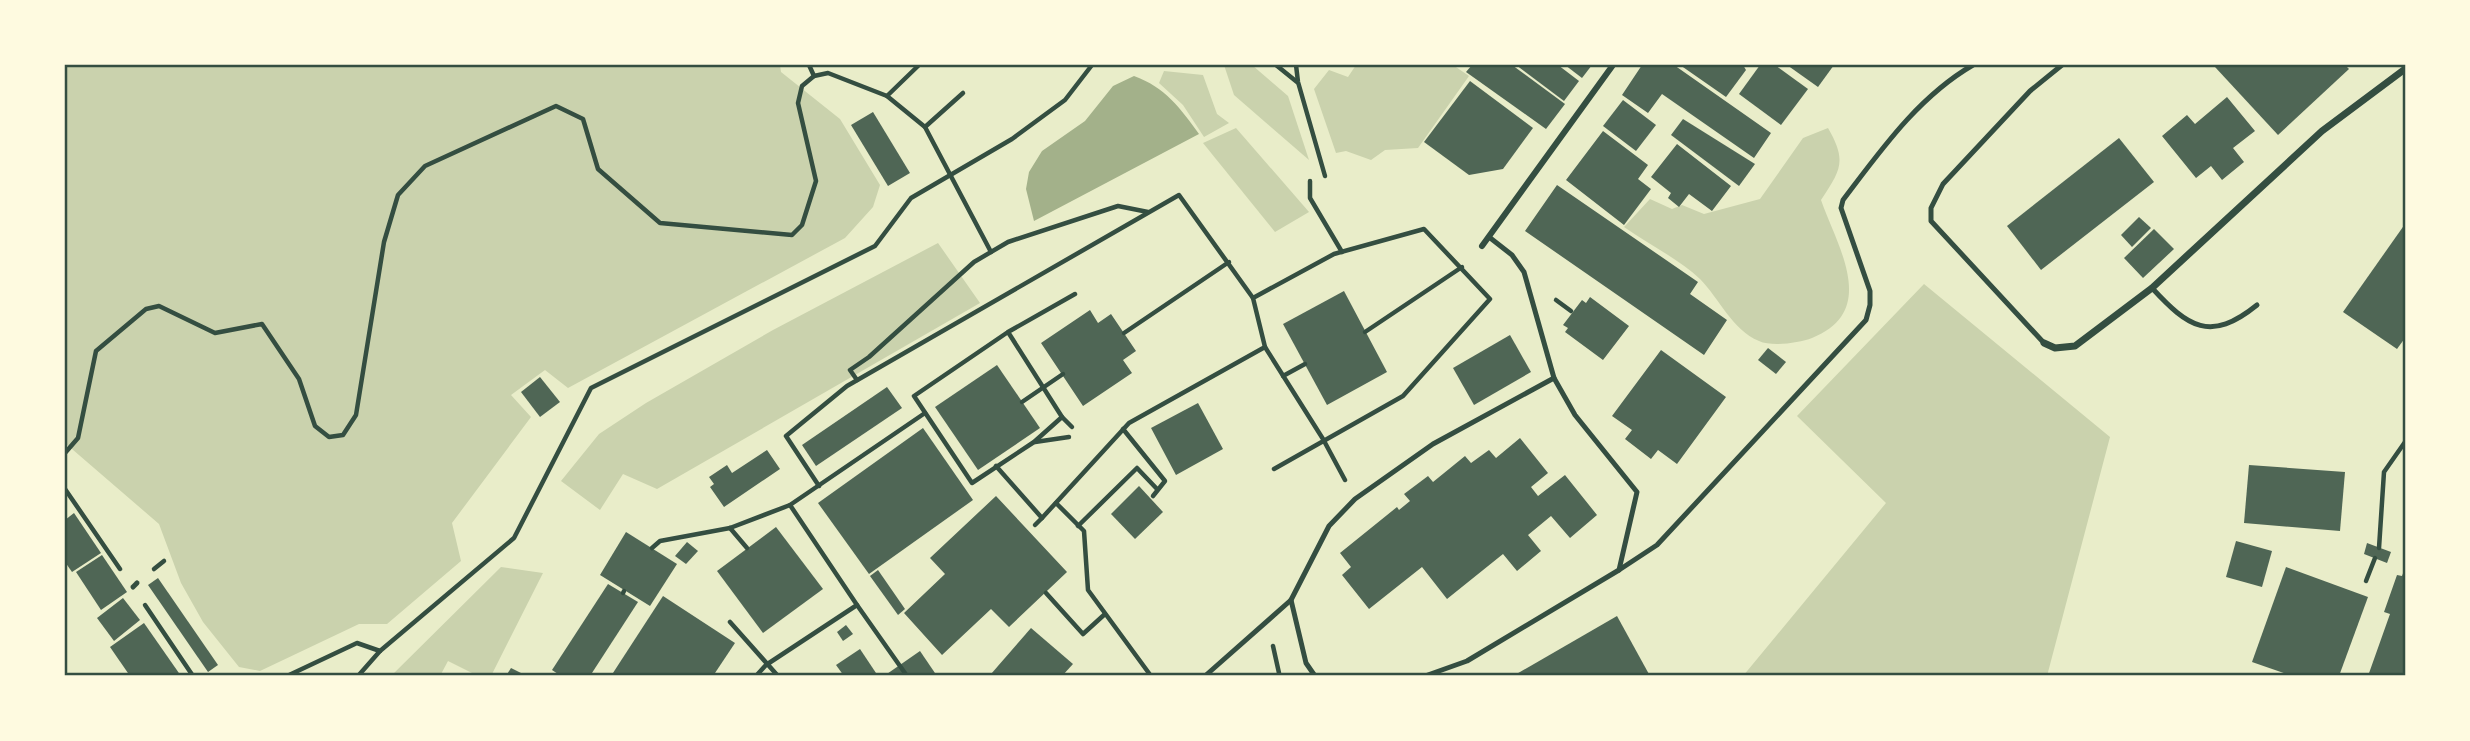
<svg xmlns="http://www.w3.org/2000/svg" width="2470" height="741" font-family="Montserrat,sans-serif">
	<rect width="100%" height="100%" fill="#e9edc9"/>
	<!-- green -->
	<g fill="#cad2ad">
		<polygon points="65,65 780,65 781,72 840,119 880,185 873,207 845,238 568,388 545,370 511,395 531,417 452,523 461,561 387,624 359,624 260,671 239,667 203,622 181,583 159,524 65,443"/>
		<polygon points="1224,65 1252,65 1288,96 1309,160 1234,95"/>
		<polygon points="1356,65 1453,65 1469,76 1418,148 1385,150 1371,160 1346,151 1336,153 1314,89 1329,70 1348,77"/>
		<polygon points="1164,71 1203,75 1217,114 1229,123 1204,137 1183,105 1159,83"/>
		<polygon points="1236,128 1309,212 1275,232 1203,143"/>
		<path d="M1828,128C1847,161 1841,170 1821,200C1838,248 1879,311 1812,338C1799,343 1772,347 1759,341C1732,330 1719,298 1700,279C1679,259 1648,244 1624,227L1650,199L1672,209L1682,205L1704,214L1760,199L1803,138Z"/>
		<polygon points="938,243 980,303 657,489 623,474 600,510 561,481 599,434 646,403 773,330"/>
		<polygon points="1924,284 2110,437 2047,676 1743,676 1886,503 1797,416"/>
		<polygon points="501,567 543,573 491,676 478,676 448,661 440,676 391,676"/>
	</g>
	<!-- water -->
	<path fill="#a3b18a" d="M1134,76C1165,87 1181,109 1199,134L1034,221L1026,189L1029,172L1042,151L1085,121L1113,86Z"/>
	<!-- building -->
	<g fill="#4f6655">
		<polygon points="1472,65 1512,65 1565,104 1546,129 1466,72"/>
		<polygon points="1516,65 1558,65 1579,81 1564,101"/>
		<polygon points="1565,65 1592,65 1582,78"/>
		<polygon points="1642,65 1674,65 1771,133 1754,158 1662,94 1648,113 1622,95"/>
		<polygon points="1680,65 1743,65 1746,70 1726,97"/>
		<polygon points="1760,65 1775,65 1808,89 1781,125 1739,94"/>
		<polygon points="1787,65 1834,65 1818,87"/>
		<polygon points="2218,65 2345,65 2349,69 2278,135 2215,67"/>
		<polygon points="1470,81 1533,128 1503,169 1469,175 1424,142"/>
		<polygon points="2227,97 2255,131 2233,148 2244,162 2222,180 2211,166 2196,178 2162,136 2187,115 2195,124"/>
		<polygon points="1623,100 1656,125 1636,151 1603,126"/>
		<polygon points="873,112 910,173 888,186 851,125"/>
		<polygon points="1683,119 1755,164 1739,186 1671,135"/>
		<polygon points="1603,131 1648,165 1638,179 1651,189 1624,225 1566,180"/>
		<polygon points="2119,138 2154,182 2041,270 2007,226"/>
		<polygon points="1677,144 1731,186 1712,211 1689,194 1679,207 1668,198 1671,193 1651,177"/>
		<polygon points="1557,185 1698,282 1690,294 1727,320 1704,355 1525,231"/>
		<polygon points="2139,217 2151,228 2132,247 2121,235"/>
		<polygon points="2405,224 2405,338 2397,349 2343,312"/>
		<polygon points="2154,229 2174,249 2143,278 2124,258"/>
		<polygon points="1344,291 1387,372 1327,405 1283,324"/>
		<polygon points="1590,297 1629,326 1603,360 1565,332 1568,328 1563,325 1582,300 1586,303"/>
		<polygon points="1090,310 1098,323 1111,314 1136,351 1123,360 1132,373 1083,406 1041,343"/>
		<polygon points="1510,335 1531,372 1474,405 1453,368"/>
		<polygon points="1768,348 1786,362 1776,374 1758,360"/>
		<polygon points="1661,350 1726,397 1677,464 1658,450 1651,459 1625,439 1632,430 1612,416"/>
		<polygon points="997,365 1040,428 978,470 935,407"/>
		<polygon points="540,377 560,402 540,417 521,392"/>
		<polygon points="887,387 902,408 816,466 802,445"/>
		<polygon points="1198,403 1223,449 1176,475 1151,428"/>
		<polygon points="923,428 973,500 869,574 818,503"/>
		<polygon points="1520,438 1548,473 1531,487 1538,496 1565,475 1597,515 1570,538 1551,516 1528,535 1541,551 1517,571 1503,554 1447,599 1422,567 1369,609 1342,575 1351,567 1340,553 1397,507 1399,510 1410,501 1404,494 1428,476 1433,482 1465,456 1471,463 1489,450 1496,458"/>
		<polygon points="767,450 780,469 724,507 710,487 714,484 709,477 727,465 732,473"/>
		<polygon points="2249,465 2345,472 2340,531 2244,523"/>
		<polygon points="1139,486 1163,512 1135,539 1111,514"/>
		<polygon points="996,496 1067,572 1009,627 991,609 942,655 904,613 945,574 930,558"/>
		<polygon points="74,513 101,553 72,572 65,562 65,520"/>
		<polygon points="776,527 823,589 763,633 717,571"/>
		<polygon points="626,532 677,564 650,606 600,575"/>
		<polygon points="2236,541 2272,551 2262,587 2226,577"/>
		<polygon points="687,542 698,551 686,564 675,556"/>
		<polygon points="2367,543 2391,552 2387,563 2364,554"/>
		<polygon points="102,555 127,592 101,610 76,572"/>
		<polygon points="2286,567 2368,597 2339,676 2292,676 2252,662"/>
		<polygon points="2405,568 2405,676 2368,676 2390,614 2384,612 2397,575 2402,576"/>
		<polygon points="878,570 905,609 898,615 870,576"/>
		<polygon points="158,578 218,665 208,672 148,585"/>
		<polygon points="608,584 638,602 590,676 561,676 552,670"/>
		<polygon points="663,596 735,643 713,676 611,676"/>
		<polygon points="123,598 140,620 114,641 97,618"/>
		<polygon points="1617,616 1650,676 1513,676"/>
		<polygon points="144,623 181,676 130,676 110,647"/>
		<polygon points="846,625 853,634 843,641 837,632"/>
		<polygon points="1031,628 1073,664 1062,676 993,676 991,674"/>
		<polygon points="860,649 878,676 844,676 836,665"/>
		<polygon points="920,651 937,676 884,676"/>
		<polygon points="511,668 527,676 506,676"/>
	</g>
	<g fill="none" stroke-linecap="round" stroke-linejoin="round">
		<!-- path -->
		<g stroke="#344e41" stroke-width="4.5">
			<polyline points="809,65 814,76 828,73 887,96"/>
			<polyline points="919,65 887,96 925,127 991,252"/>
			<polyline points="1276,65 1297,82"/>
			<polyline points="1296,65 1298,82 1325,176"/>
			<polyline points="925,127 963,93"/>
			<polyline points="1310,181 1310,198 1342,252"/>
			<polyline points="1556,300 1571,311"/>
			<polyline points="1008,332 1062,417 1034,442 972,483 914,396 1008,332 1075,294"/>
			<polyline points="1365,332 1462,267"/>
			<polyline points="1124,333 1229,262"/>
			<polyline points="1283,376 1305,364"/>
			<polyline points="857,380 850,370 869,357 974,262 1008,242 1118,206 1148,212"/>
			<polyline points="1022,402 1063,374"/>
			<polyline points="1062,417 1072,427"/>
			<polyline points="1123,429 1165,481 1153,496"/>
			<polyline points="1035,442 1069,437"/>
			<polyline points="65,453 78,438 96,351 146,309 159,306 215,333 262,324 299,379 315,426 329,437 343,435 356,415 384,242 398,195 425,166 556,106 583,119 598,169 660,223 792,235 802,225 816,181 798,103 802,86 814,76"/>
			<polyline points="996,466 1042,518 1129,423 1265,347"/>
			<polyline points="1274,469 1403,396 1490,299 1424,229 1334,254 1253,298 1265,347 1323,439 1345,480"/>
			<polyline points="819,486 786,436 847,386 1179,195 1253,298"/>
			<polyline points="65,489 120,569"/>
			<polyline points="1056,503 1084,531 1088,590 1151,676"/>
			<polyline points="1035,525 1042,518"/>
			<polyline points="1078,526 1137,468 1157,489"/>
			<polyline points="730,528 747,548"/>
			<polyline points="652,548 660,541 730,528 790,505 925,413"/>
			<polyline points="2379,548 2384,472 2405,442"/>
			<polyline points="154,569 164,561"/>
			<polyline points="2366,581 2375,558"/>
			<polyline points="623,593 624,591"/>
			<polyline points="1046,593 1083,634 1105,614"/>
			<polyline points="145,605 193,676"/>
			<polyline points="857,605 907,676"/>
			<polyline points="730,622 778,676"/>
			<polyline points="1273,646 1279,673"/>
			<polyline points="287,676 357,643 380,651"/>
			<polyline points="358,676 380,651 514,538 591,388 875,246 911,198 1012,139 1065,100 1092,65"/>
			<polyline points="756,676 766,665 857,605 790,505"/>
		</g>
		<!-- service -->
		<g stroke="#344e41" stroke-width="5">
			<path d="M2152,288C2188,327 2210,343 2257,305"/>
			<polyline points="2044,343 1931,221 1931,208 1943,184 2030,91 2062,65"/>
			<path d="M1619,570L1657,545L1866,320L1870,305V291L1841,208L1843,200C1881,150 1918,97 1973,65"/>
			<polyline points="133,587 137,583"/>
			<polyline points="1291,600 1306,663 1315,676"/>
			<polyline points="1205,676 1291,600 1329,526 1355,499 1433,444 1554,378"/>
			<polyline points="1425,676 1467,661 1619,570 1637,492 1575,415 1554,378 1524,272 1512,255 1489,237"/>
		</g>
		<!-- pedestrian -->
		<polyline stroke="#344e41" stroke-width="6" points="1482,246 1613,65"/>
		<!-- minor -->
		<polyline stroke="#344e41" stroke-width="7" points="2044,343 2055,348 2075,346 2152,288 2322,131 2405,69"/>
	</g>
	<!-- border -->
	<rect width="2470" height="741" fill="none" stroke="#fefae0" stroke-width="133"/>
	<rect x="66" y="66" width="2338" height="608" fill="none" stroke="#344e41" stroke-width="2.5"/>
</svg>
